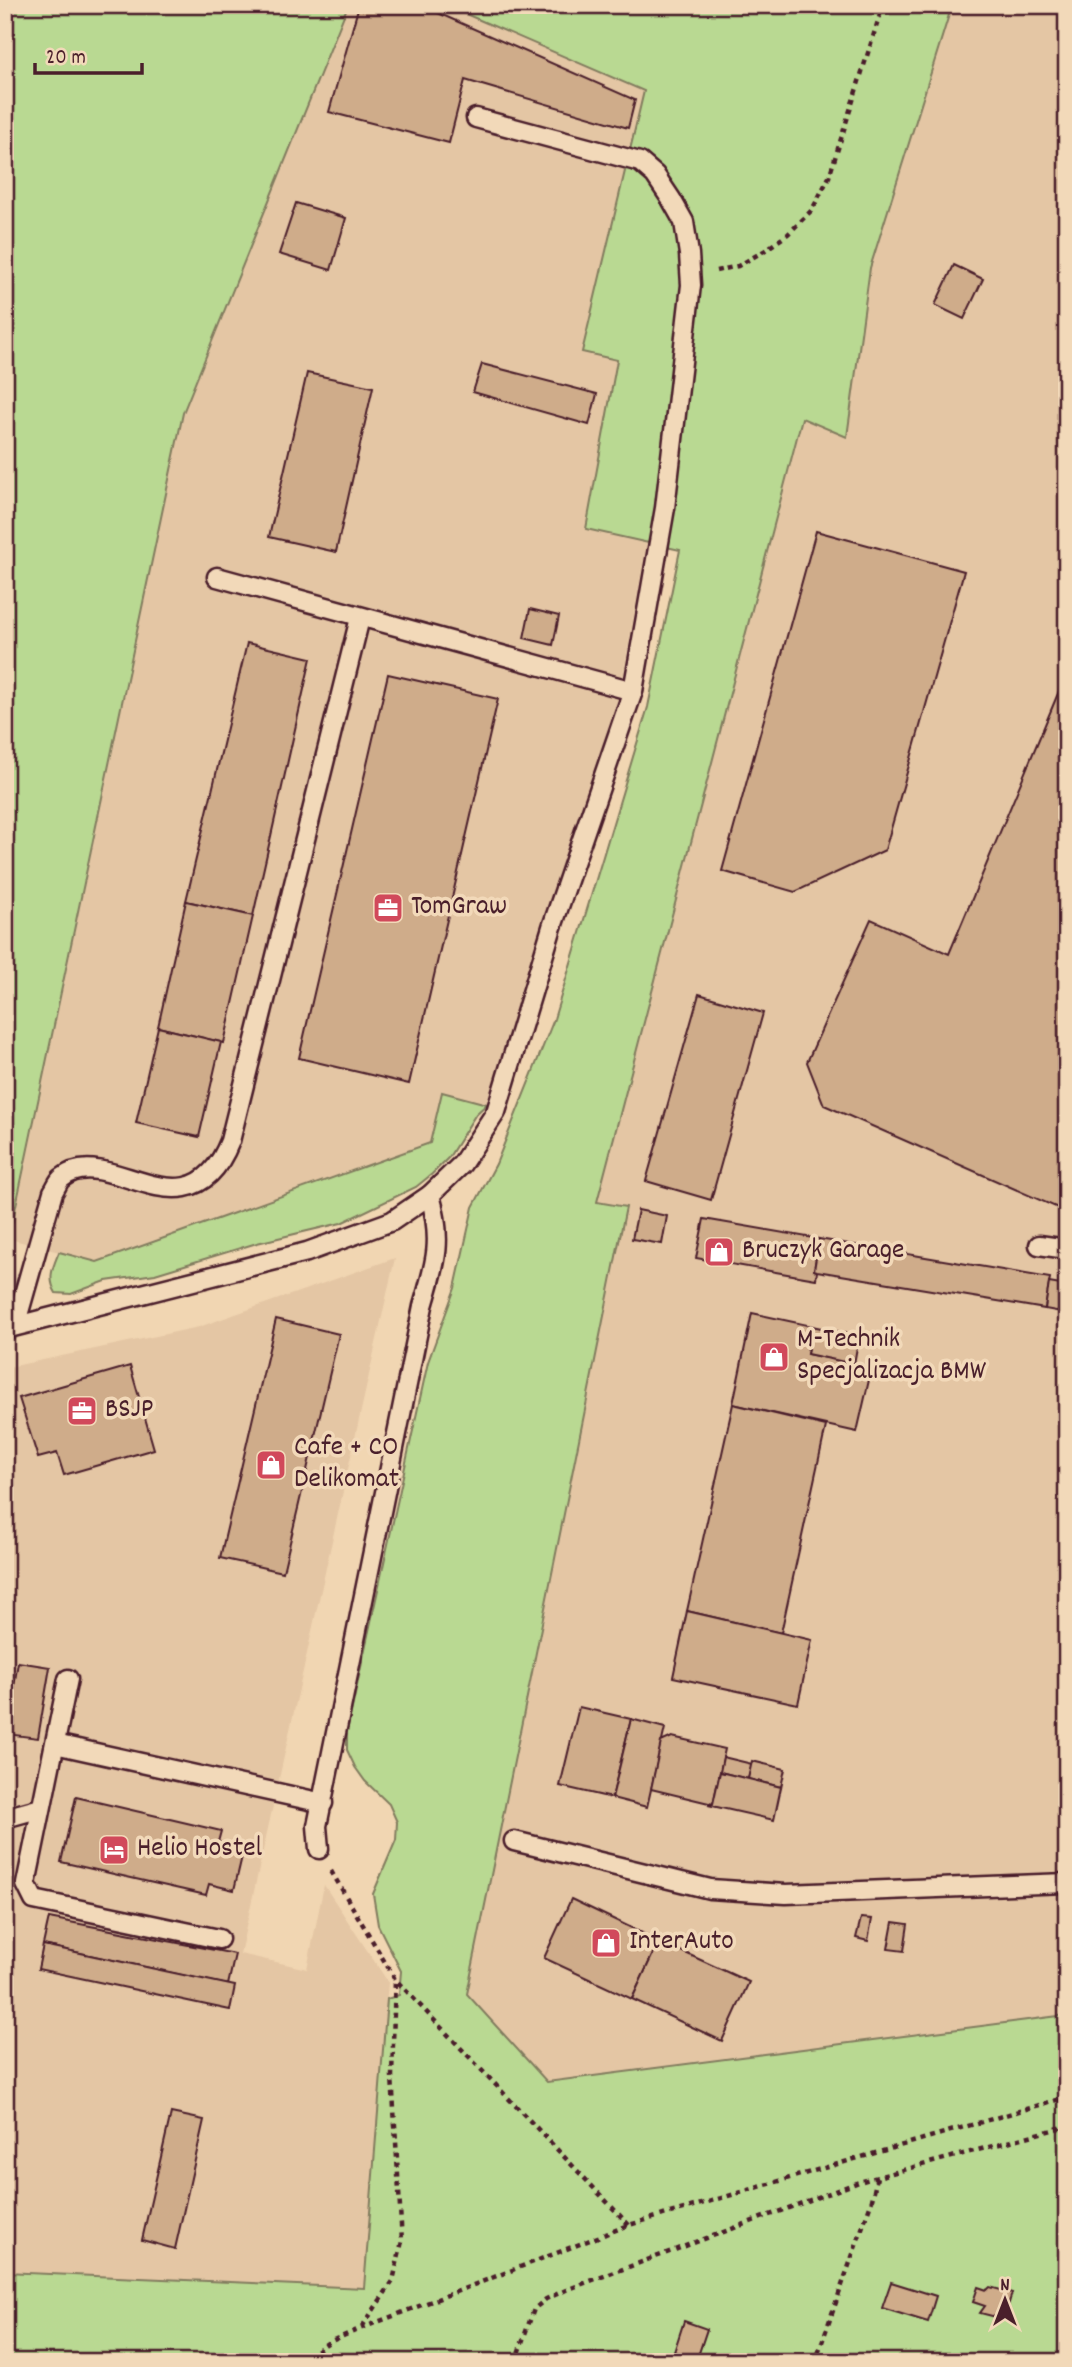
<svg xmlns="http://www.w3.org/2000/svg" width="1072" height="2367" font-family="Dekko,sans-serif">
	<rect width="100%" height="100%" fill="#f1d6b2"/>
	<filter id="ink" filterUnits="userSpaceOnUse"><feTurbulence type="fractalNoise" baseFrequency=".0143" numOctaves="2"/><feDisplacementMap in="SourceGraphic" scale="14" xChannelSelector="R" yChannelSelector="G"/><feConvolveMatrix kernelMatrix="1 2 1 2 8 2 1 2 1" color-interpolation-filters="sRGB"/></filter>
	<g filter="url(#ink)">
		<!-- built -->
		<g fill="#e4c6a4">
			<polygon points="348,5 445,5 644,91 582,352 617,360 586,529 647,542 619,700 487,1104 442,1092 431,1143 97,1262 10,1239 183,413"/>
			<polygon points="952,5 1067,5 1067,2015 547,2082 467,1994 626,1208 597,1203 803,417 847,436 870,268"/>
			<polygon points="395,1258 240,1954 307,1969 324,1885 388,1982 364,2288 5,2272 5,1368 199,1327"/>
		</g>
		<!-- green -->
		<g fill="#b9d992" stroke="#827c5e" stroke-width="2">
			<polygon points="5,5 348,5 183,413 5,1258"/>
			<polygon points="445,5 952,5 870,268 847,437 802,418 597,1202 626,1207 467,1994 547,2082 1067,2015 1067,2362 5,2362 5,2272 364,2288 387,1999 399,1995 401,1971 378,1925 373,1894 396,1840 397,1822 389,1804 365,1781 355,1767 347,1750 347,1731 428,1362 455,1288 473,1207 496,1164 554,1019 648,707 680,550 586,529 617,360 582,352 644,91"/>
			<path d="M442,1092L487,1104L476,1114L449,1157L432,1174L416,1187L341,1223L257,1243L155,1274L106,1281L71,1294L56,1293C47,1278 53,1267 59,1252L97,1262L430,1143Z"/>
		</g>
		<!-- building -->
		<g fill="#cfac8a" stroke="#4a1f2b" stroke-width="2">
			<polygon points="359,5 420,5 635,100 628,128 465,80 449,143 329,112"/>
			<polygon points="296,203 346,218 331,270 279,254"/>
			<polygon points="954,265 983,279 964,319 935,305"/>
			<polygon points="482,364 597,394 589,425 473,392"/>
			<polygon points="307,373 373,387 336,552 269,537"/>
			<polygon points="816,531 964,571 885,850 795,892 722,871"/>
			<polygon points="530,609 559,616 553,645 524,638"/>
			<polygon points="247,643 311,658 253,916 186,901"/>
			<polygon points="1067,672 1067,1212 824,1105 807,1062 871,919 949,954"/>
			<polygon points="388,674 498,699 409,1084 299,1058"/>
			<polygon points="186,901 253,916 224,1043 158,1027"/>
			<polygon points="699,994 763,1013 711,1200 646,1181"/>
			<polygon points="158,1027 221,1042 199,1137 136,1123"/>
			<polygon points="638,1210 667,1216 662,1244 632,1239"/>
			<polygon points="704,1219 819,1239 814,1270 817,1271 816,1279 696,1258"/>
			<polygon points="819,1239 1050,1278 1045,1309 817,1271 814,1270"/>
			<polygon points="1049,1283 1067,1286 1067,1313 1045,1309"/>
			<polygon points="752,1313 812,1326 807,1354 872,1367 857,1432 733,1404"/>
			<polygon points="276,1319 339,1334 283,1572 220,1558"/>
			<polygon points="812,1326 859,1336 854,1364 807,1354"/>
			<polygon points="130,1366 154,1449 64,1475 57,1453 38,1458 19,1398"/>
			<polygon points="733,1404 826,1426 781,1633 687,1611"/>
			<polygon points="687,1611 812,1640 798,1704 673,1677"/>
			<polygon points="18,1662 50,1667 38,1738 6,1734"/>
			<polygon points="579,1707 631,1719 612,1798 560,1786"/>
			<polygon points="631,1719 665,1728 647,1807 612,1798"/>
			<polygon points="672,1737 725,1749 713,1804 651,1789 661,1742"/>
			<polygon points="723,1757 752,1764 748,1779 720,1772"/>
			<polygon points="752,1761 785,1769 781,1787 748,1779"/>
			<polygon points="720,1772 781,1787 774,1820 708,1805 713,1804"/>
			<polygon points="76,1797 221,1831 218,1842 244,1848 234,1890 209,1884 206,1895 61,1862"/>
			<polygon points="571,1899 659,1941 632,1999 544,1958"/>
			<polygon points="49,1918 235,1954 228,1985 43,1945"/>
			<polygon points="861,1918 872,1919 868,1941 856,1938"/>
			<polygon points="893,1922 908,1924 904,1951 888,1949"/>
			<polygon points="659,1941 749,1982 722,2041 632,1999"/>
			<polygon points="43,1945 235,1986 230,2010 38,1969"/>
			<polygon points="171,2113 204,2120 175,2249 142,2240"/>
			<polygon points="891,2282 936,2296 928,2322 882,2308"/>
			<polygon points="978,2287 987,2290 990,2287 1012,2293 1004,2319 980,2313 985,2306 973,2302"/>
			<polygon points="684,2321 707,2329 697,2359 674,2352"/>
		</g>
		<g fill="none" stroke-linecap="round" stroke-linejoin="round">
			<!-- service casing -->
			<g stroke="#4a1f2b" stroke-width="23">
				<g id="service">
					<polyline points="217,577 633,691"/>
					<polyline points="1039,1245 1067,1249"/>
					<path d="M15,1326L53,1192C56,1188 58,1181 62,1178C107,1140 189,1244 230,1141L360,618"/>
					<polyline points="5,1329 307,1252 392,1221 430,1195 462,1164 496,1112 552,927 633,691 665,508 691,285 689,254 684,222 671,199 655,175 640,162 476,118"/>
					<polyline points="68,1679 26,1884 34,1900 219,1939"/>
					<polyline points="55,1744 323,1803"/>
					<polyline points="5,1818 41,1808"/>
					<polyline points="514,1841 710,1889 786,1894 1067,1883"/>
					<path d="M319,1849L317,1826L423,1306C436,1262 443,1241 430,1195"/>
				</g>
			</g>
			<!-- path -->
			<g stroke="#4a1f2b" stroke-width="4.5" stroke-dasharray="5 5" stroke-linecap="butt">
				<polyline points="716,271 738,266 764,251 788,234 812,210 829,177 883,5"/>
				<polyline points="331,1871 395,1979 629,2225"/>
				<polyline points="362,2327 393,2281 402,2241 392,2076 395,1979"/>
				<polyline points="300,2362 329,2342 362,2328 629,2225 1067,2097"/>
				<polyline points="515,2362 534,2309 546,2299 566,2290 859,2182 1067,2126"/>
				<polyline points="815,2362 872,2200 877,2177"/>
			</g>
			<!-- service -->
			<use href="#service" stroke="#f2d9b9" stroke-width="18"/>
		</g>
	</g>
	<!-- icons -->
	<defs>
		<g id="office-square" transform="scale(1.575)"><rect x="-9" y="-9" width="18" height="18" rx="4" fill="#d1495b" stroke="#f2d9b9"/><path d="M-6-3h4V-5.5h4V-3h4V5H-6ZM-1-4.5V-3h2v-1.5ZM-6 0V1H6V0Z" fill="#fff"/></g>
		<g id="shop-square" transform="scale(1.575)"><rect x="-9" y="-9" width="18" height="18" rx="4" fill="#d1495b" stroke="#f2d9b9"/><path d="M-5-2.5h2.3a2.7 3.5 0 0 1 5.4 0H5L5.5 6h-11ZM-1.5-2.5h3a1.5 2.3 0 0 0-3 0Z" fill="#fff"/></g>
		<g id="hotel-square" transform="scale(1.575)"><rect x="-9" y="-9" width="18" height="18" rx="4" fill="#d1495b" stroke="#f2d9b9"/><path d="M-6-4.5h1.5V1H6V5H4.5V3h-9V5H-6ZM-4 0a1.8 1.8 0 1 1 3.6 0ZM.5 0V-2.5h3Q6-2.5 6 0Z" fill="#fff"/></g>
	</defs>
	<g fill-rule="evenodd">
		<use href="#office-square" x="388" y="908"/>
		<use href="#shop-square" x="719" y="1252"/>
		<use href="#shop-square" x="774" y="1357"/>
		<use href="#office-square" x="82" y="1411"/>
		<use href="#shop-square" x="271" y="1465"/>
		<use href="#hotel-square" x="114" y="1850"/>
		<use href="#shop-square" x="606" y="1943"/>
	</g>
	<g text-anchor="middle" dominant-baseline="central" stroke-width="7" stroke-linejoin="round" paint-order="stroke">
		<!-- poi labels -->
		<g font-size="28" fill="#4a1f2b" stroke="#f2d9b9" text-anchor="start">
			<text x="411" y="908">TomGraw</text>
			<text x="742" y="1252">Bruczyk Garage</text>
			<text x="797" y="1341">M-Technik<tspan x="797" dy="32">Specjalizacja BMW</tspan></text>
			<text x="105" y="1411">BSJP</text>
			<text x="294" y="1449">Cafe + CO<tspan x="294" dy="32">Delikomat</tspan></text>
			<text x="137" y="1850">Helio Hostel</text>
			<text x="629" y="1943">InterAuto</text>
		</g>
	</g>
	<!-- margin -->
	<rect width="1072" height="2367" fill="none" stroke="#f2d9b9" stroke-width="28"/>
	<rect x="14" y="14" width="1044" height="2339" fill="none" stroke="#4a1f2b" stroke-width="2.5" filter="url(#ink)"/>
	<!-- north arrow -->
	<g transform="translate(1005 2300)" stroke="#f2d9b9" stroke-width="5" paint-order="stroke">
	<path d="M0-5L12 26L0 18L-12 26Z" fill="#4a1f2b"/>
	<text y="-10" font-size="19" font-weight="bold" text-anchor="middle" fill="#4a1f2b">N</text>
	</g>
	<!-- scale -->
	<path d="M35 63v10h107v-10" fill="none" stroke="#4a1f2b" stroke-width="3.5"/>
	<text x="46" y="63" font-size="21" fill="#4a1f2b" stroke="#f2d9b9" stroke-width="5" paint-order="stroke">20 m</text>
</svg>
